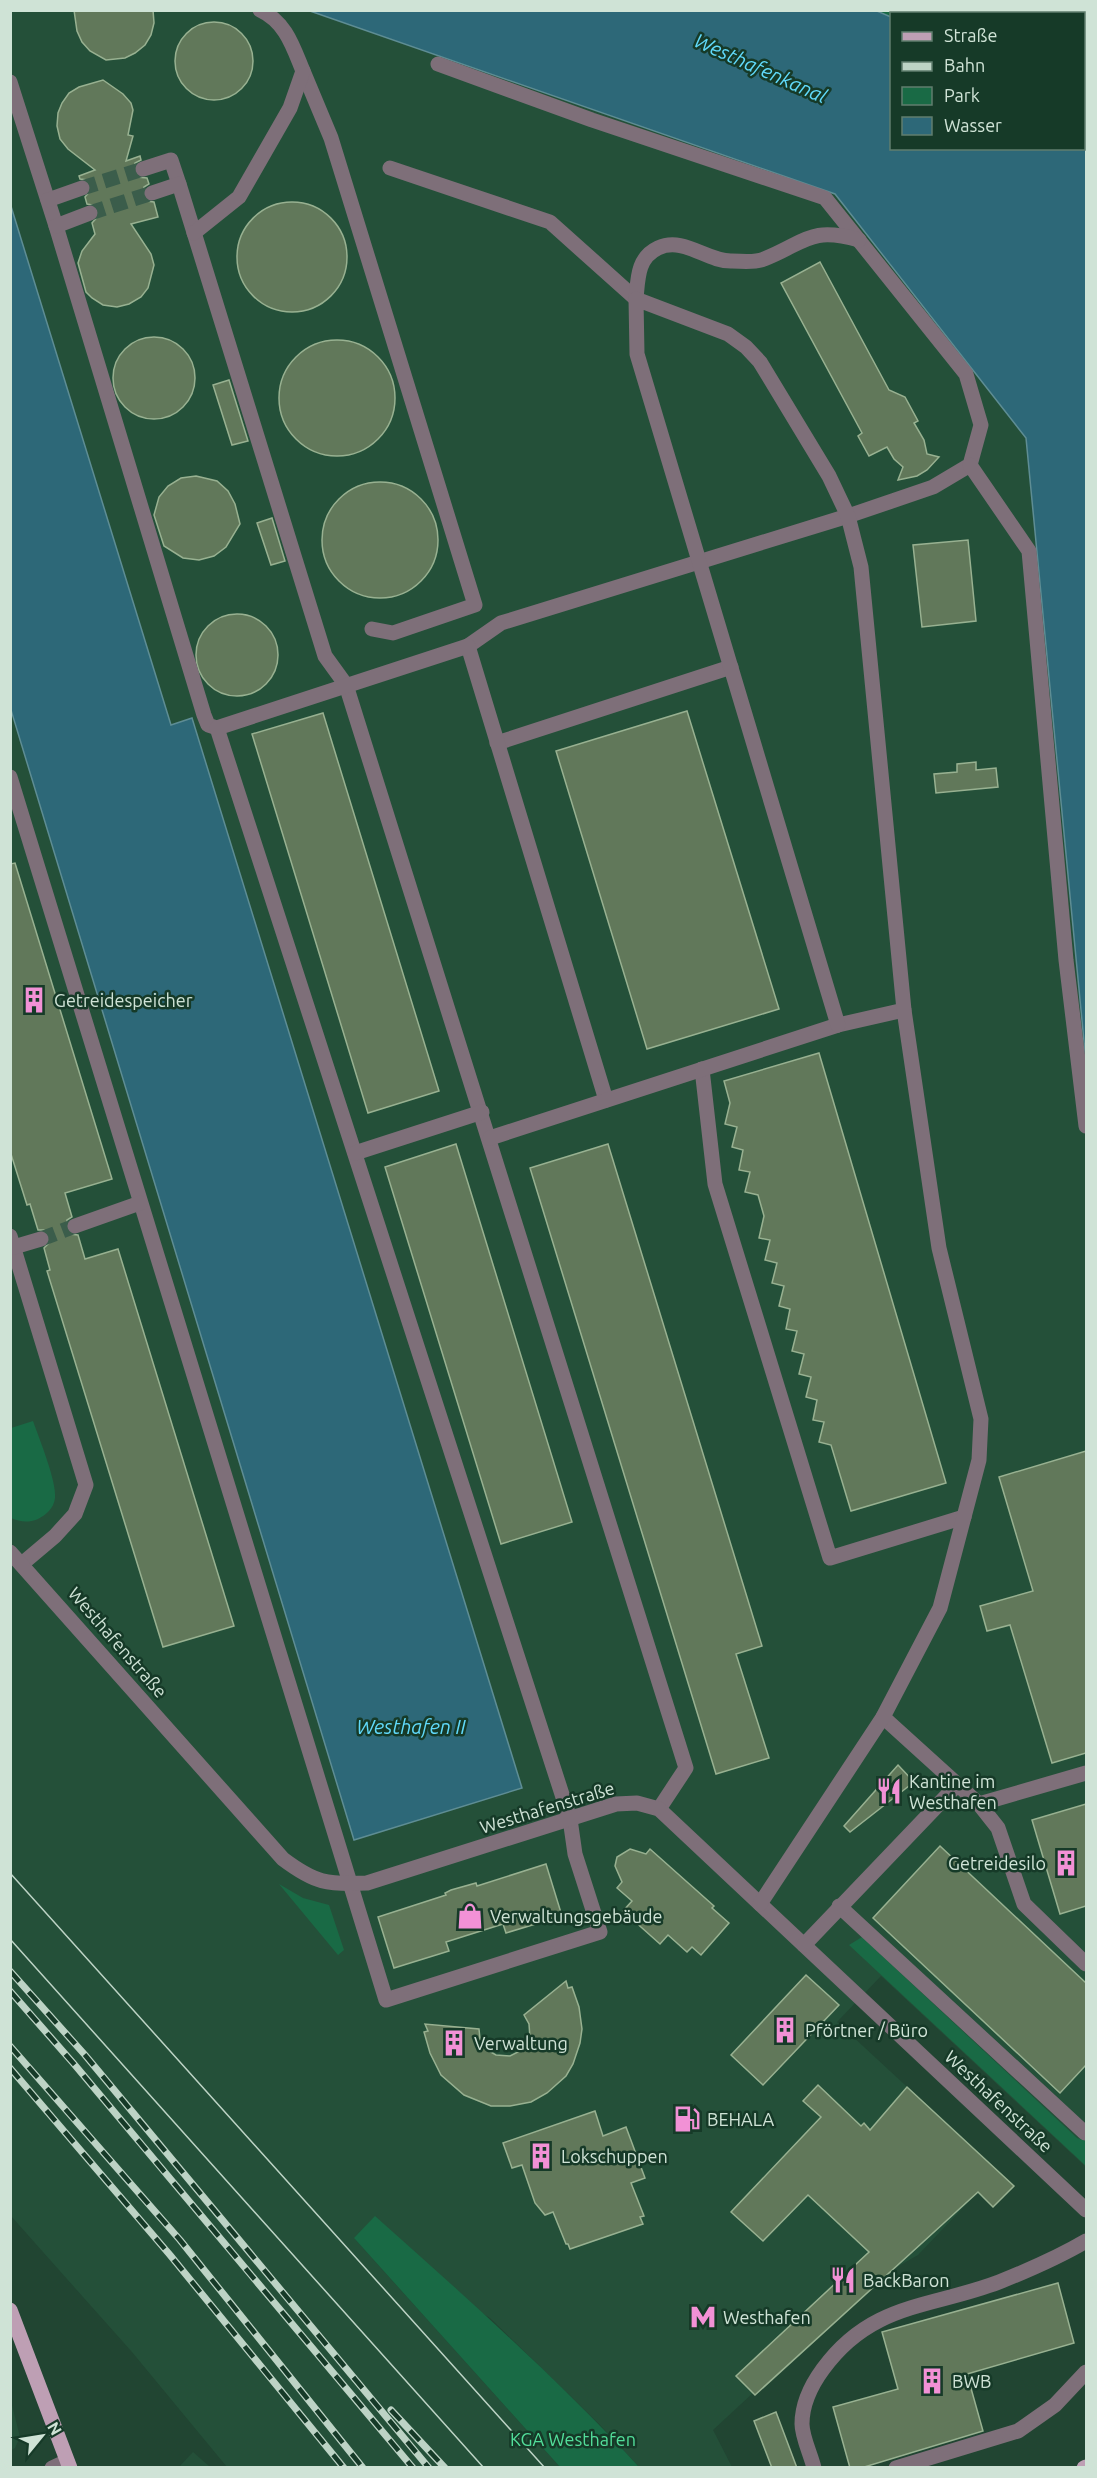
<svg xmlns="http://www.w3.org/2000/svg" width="1097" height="2478" font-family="Ubuntu,sans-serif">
	<rect width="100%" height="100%" fill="#214532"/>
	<!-- built -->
	<g fill="#245039">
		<polygon points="11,11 310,11 835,194 1026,438 1086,1062 1086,2167 881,1976 837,2022 998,2171 918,2255 876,2279 713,2430 732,2467 639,2467 600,2425 490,2318 354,2238 560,2467 227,2467 132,2352 11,2216"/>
		<polygon points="11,2401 20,2437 15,2448 11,2450"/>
		<polygon points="193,2452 210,2467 179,2467"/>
	</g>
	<!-- green -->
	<g fill="#196a45">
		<polygon points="877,11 960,11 954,14 892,14 891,17"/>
		<path d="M33,1421C39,1438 57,1482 55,1498C54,1508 46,1515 38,1519C28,1523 20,1522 11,1518V1428Z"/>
		<polygon points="279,1884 303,1898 329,1905 344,1950 338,1955"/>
		<polygon points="862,1937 1077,2138 1086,2141 1086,2166 849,1945"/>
		<path d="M375,2216C466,2297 557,2378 639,2467H560L354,2238Z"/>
	</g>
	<!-- water -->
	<g fill="#2d6878" stroke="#5e8d94" stroke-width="1.5">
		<polygon points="960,10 1086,11 1086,1062 1026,438 835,194 310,11 877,11 891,17 892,148 1084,148 1084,14 954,13"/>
		<polygon points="10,203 171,725 192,718 522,1788 354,1840 11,710"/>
	</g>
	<!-- building -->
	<g fill="#61785a" stroke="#98b191" stroke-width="1.5">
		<polygon points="74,10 153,10 154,23 151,35 145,45 135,53 125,58 106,60 90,51 82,42 77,31"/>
		<circle cx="214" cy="61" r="39"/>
		<polygon points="103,80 123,94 131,103 133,110 128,135 133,136 126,161 140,156 141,160 135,163 134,171 137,177 147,178 149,184 144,187 143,196 146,201 154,202 158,217 131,224 151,254 154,265 148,288 141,297 129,304 117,307 103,305 92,298 86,292 78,263 82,251 95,234 92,223 100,214 97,206 87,204 85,197 91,190 91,184 88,180 80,179 79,176 95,170 68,149 60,139 57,126 58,113 62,103 69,93 79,87"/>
		<circle cx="292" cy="257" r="55"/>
		<polygon points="820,262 889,390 905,397 918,421 914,423 924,440 927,454 939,457 927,470 917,476 898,480 903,467 894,459 887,447 869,456 858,436 862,433 781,283"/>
		<circle cx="154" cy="378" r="41"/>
		<circle cx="337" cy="398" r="58"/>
		<polygon points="229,380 248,441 232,445 213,385"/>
		<polygon points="196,476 217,481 228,491 235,504 240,524 226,547 214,556 199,560 183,558 164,546 154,515 159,497 168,486 181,478"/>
		<circle cx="380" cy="540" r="58"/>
		<polygon points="272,518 285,561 271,565 257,523"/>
		<polygon points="968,540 976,621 922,627 913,545"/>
		<circle cx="237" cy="655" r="41"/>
		<polygon points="687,711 779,1009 647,1049 556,751"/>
		<polygon points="323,713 439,1091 368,1113 252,734"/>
		<polygon points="976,762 976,770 996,768 998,787 936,793 934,774 957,772 957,764"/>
		<polygon points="15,863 112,1179 65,1193 72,1217 67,1220 66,1229 69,1234 78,1235 85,1259 118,1249 234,1626 163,1647 47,1271 50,1270 44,1248 50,1242 50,1236 44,1230 38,1230 30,1204 27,1205 10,1151 10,864"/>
		<polygon points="819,1053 946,1483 851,1511 831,1445 819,1442 824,1422 813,1420 817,1400 806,1397 811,1377 799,1374 804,1354 792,1351 797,1331 786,1329 790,1309 779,1306 784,1286 772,1283 777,1263 765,1260 770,1240 759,1238 764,1216 758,1195 745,1192 750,1172 739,1170 743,1150 732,1147 737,1127 725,1124 730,1103 724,1081"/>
		<polygon points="456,1144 572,1522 501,1544 385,1167"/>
		<polygon points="608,1144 762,1646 736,1654 769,1758 716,1774 530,1168"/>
		<polygon points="1086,1451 1086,1753 1052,1763 1010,1625 987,1631 980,1606 1033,1591 999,1477"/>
		<polygon points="898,1765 914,1782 850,1832 844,1826"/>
		<polygon points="1086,1804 1086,1906 1060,1914 1032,1820"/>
		<polygon points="940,1846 1086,1983 1086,2065 1060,2093 873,1918"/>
		<polygon points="630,1849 646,1854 650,1849 714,1906 712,1908 729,1923 701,1955 692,1947 687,1952 668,1935 660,1944 623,1911 632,1901 617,1888 622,1882 615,1866 617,1857"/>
		<polygon points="546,1864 562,1916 506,1933 503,1924 446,1942 449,1951 394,1968 378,1917 446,1895 445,1893 451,1890 476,1883 477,1886"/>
		<polygon points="806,1975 839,2005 763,2085 731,2055"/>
		<polygon points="566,1981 568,1988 572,1987 579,2007 582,2029 580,2043 573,2064 566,2076 547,2093 531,2102 510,2106 491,2106 464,2095 441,2075 430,2053 424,2032 428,2031 425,2024 479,2029 480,2039 487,2050 496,2055 510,2056 524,2049 530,2038 529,2024 524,2015"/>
		<polygon points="818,2085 861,2126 864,2123 870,2130 907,2087 1014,2186 993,2207 978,2192 755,2395 736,2376 869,2252 808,2195 763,2241 731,2212 821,2117 803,2101"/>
		<polygon points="595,2111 603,2136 626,2127 645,2178 631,2183 644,2216 640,2217 643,2224 570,2249 568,2244 566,2244 553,2212 545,2215 535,2203 522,2165 512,2168 503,2143"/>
		<polygon points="1058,2283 1074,2343 967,2374 983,2431 861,2468 850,2468 833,2407 898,2389 882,2332"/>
		<polygon points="776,2412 797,2468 772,2468 754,2421"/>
	</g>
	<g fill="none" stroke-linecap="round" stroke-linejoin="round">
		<!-- minor-tunnel -->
		<g stroke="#3b5d4b" stroke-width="15" stroke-dasharray="15 8" stroke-linecap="butt">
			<polyline points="82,188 143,169"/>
			<polyline points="90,213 152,193"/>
			<polyline points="41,1239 75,1226"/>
		</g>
		<!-- minor -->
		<g stroke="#7e6f79" stroke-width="15">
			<polyline points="438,64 592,120 825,198 966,374 981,425 970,465 933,487 848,516 501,623 468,646"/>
			<polyline points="303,71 331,138 475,605 393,633 372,629"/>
			<polyline points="10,82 56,226 204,715 208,725 217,728"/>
			<polyline points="390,168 550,222 636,299"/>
			<polyline points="143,169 171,160 179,184"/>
			<polyline points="152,193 179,184 325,656 346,685 686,1768 659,1809"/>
			<polyline points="48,200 82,188"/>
			<polyline points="56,226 90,213"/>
			<path d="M194,233L239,197L290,108L303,71C293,47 286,22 260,10"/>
			<path d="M636,299C638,279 637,258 658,248C684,236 707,262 732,261C742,261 755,263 764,259C805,243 809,226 859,240"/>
			<polyline points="970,465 1029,551 1066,960 1086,1126"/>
			<polyline points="497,743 731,667"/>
			<polyline points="10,777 386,2000 600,1932 575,1854 570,1819 217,728 468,646 606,1100"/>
			<polyline points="702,1069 715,1184 830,1558 964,1517"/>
			<polyline points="490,1138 838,1025 904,1010"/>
			<polyline points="355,1153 482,1112"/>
			<polyline points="75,1226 140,1203"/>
			<polyline points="10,1236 86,1485 75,1514 55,1536 23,1563"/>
			<polyline points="14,1247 41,1239"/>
			<path d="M10,1552L283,1859C315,1883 327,1885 367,1883L616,1804L637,1803L659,1809L1086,2210"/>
			<polyline points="883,1717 979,1804 998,1828 1024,1904 1086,1964"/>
			<polyline points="979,1804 1086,1773"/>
			<polyline points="760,1904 883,1717 940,1608 979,1460 981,1419 939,1248 904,1010 861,567 848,516 829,476 760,362 746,347 728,334 636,299 637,354 838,1025"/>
			<polyline points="839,1906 1085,2133 1086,2131"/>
			<polyline points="804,1945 957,1785"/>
			<polyline points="52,2468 67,2461"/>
			<path d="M814,2468C811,2455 802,2437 802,2424C802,2404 812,2384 823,2369C872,2302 931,2308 999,2282C1029,2270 1059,2257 1086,2241"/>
			<polyline points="896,2468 1018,2431 1055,2405 1086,2372"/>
		</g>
		<!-- major -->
		<g stroke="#be9fb4" stroke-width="15">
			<polyline points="10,2310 70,2468"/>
			<polyline points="1084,2468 1086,2467"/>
		</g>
		<!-- tram -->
		<g stroke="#bdd3c5" stroke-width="1.5">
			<polyline points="10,1873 545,2468"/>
			<polyline points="10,1939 484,2468"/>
		</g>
		<!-- rail casing -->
		<g stroke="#bdd3c5" stroke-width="7">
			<g id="rail">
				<polyline points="10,1971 85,2055 429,2468"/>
				<polyline points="10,1991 74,2064 413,2468"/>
				<polyline points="10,2046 180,2240 363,2468"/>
				<polyline points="10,2068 170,2255 344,2468"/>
				<polyline points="391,2410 445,2468"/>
			</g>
		</g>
		<!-- rail -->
		<use href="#rail" stroke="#163a28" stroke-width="4.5" stroke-dasharray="14" stroke-linecap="butt"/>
	</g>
	<!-- icons -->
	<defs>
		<g id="building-bare" transform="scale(2.07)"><path d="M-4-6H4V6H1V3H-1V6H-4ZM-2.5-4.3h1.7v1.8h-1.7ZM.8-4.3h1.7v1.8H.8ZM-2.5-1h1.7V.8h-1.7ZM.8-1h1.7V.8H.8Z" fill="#f291d6" stroke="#163a28" stroke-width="2.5" paint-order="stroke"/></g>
		<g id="restaurant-bare" transform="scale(2.07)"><path d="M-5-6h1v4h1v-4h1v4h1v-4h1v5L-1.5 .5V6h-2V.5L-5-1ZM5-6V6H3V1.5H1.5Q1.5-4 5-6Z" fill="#f291d6" stroke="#163a28" stroke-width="2.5" paint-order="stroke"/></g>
		<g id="shop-bare" transform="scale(2.07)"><path d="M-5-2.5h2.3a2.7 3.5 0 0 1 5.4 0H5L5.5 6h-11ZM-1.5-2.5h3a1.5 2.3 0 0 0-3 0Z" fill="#f291d6" stroke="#163a28" stroke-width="2.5" paint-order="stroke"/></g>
		<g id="fuel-bare" transform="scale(2.07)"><path d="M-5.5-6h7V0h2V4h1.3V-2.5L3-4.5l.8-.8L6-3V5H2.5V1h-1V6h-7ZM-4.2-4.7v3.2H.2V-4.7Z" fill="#f291d6" stroke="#163a28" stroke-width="2.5" paint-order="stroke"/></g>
		<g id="metro-bare" transform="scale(2.07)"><path d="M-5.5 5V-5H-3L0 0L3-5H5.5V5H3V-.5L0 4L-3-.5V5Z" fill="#f291d6" stroke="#163a28" stroke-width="2.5" paint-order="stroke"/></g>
	</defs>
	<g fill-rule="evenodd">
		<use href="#building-bare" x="34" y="1000"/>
		<use href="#restaurant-bare" x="889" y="1791"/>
		<use href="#building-bare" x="1066" y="1863"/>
		<use href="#shop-bare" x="470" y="1916"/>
		<use href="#building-bare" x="785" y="2030"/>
		<use href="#building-bare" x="454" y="2043"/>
		<use href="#fuel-bare" x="687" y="2119"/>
		<use href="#building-bare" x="541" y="2156"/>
		<use href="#restaurant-bare" x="843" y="2280"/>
		<use href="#metro-bare" x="703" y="2317"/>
		<use href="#building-bare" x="932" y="2381"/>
	</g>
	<g text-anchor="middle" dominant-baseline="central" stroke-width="5" stroke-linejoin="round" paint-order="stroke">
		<!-- poi labels -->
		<g font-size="18" fill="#cfe3d6" stroke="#163a28" text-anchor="start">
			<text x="54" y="1000">Getreidespeicher</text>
			<text x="909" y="1781">Kantine im<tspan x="909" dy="21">Westhafen</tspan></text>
			<text x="1046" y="1863" text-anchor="end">Getreidesilo</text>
			<text x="490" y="1916">Verwaltungsgebäude</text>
			<text x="805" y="2030">Pförtner / Büro</text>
			<text x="474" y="2043">Verwaltung</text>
			<text x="707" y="2119">BEHALA</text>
			<text x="561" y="2156">Lokschuppen</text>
			<text x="863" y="2280">BackBaron</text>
			<text x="723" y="2317">Westhafen</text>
			<text x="952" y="2381">BWB</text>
		</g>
		<!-- street labels -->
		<g font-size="18" fill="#cfe3d6" stroke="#163a28">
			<text transform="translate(118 1642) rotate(49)">Westhafenstraße</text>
			<text transform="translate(547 1807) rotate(-17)">Westhafenstraße</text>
			<text transform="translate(999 2101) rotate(43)">Westhafenstraße</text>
		</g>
		<!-- park labels -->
		<g font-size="18" fill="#52de9a" stroke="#163a28">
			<text x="573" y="2439">KGA Westhafen</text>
		</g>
		<!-- water labels -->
		<g font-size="20" font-style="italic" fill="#60d9fa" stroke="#163a28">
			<text transform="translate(761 68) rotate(24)">Westhafenkanal</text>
			<text x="411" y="1726">Westhafen II</text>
		</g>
	</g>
	<!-- border -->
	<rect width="1097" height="2478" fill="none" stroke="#cfe3d6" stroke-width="24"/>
	<!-- legend -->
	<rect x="890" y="12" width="195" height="138" fill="#163a28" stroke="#607e6e" stroke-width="1.5"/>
	<rect x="902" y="32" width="30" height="9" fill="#be9fb4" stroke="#607e6e" stroke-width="1.5"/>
	<text x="944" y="42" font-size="18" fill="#cfe3d6">Straße</text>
	<rect x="902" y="62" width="30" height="9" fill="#bdd3c5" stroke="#607e6e" stroke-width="1.5"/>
	<text x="944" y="72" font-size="18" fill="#cfe3d6">Bahn</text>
	<rect x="902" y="87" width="30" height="18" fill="#196a45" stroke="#607e6e" stroke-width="1.5"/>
	<text x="944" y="102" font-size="18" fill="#cfe3d6">Park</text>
	<rect x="902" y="117" width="30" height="18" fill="#2d6878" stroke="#607e6e" stroke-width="1.5"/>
	<text x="944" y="132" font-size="18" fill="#cfe3d6">Wasser</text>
	<!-- north arrow -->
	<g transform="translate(42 2436) rotate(60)" stroke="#163a28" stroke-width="4.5" paint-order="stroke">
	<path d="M0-4.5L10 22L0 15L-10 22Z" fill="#cfe3d6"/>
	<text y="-9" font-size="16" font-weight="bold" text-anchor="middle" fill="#cfe3d6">N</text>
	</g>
</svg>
